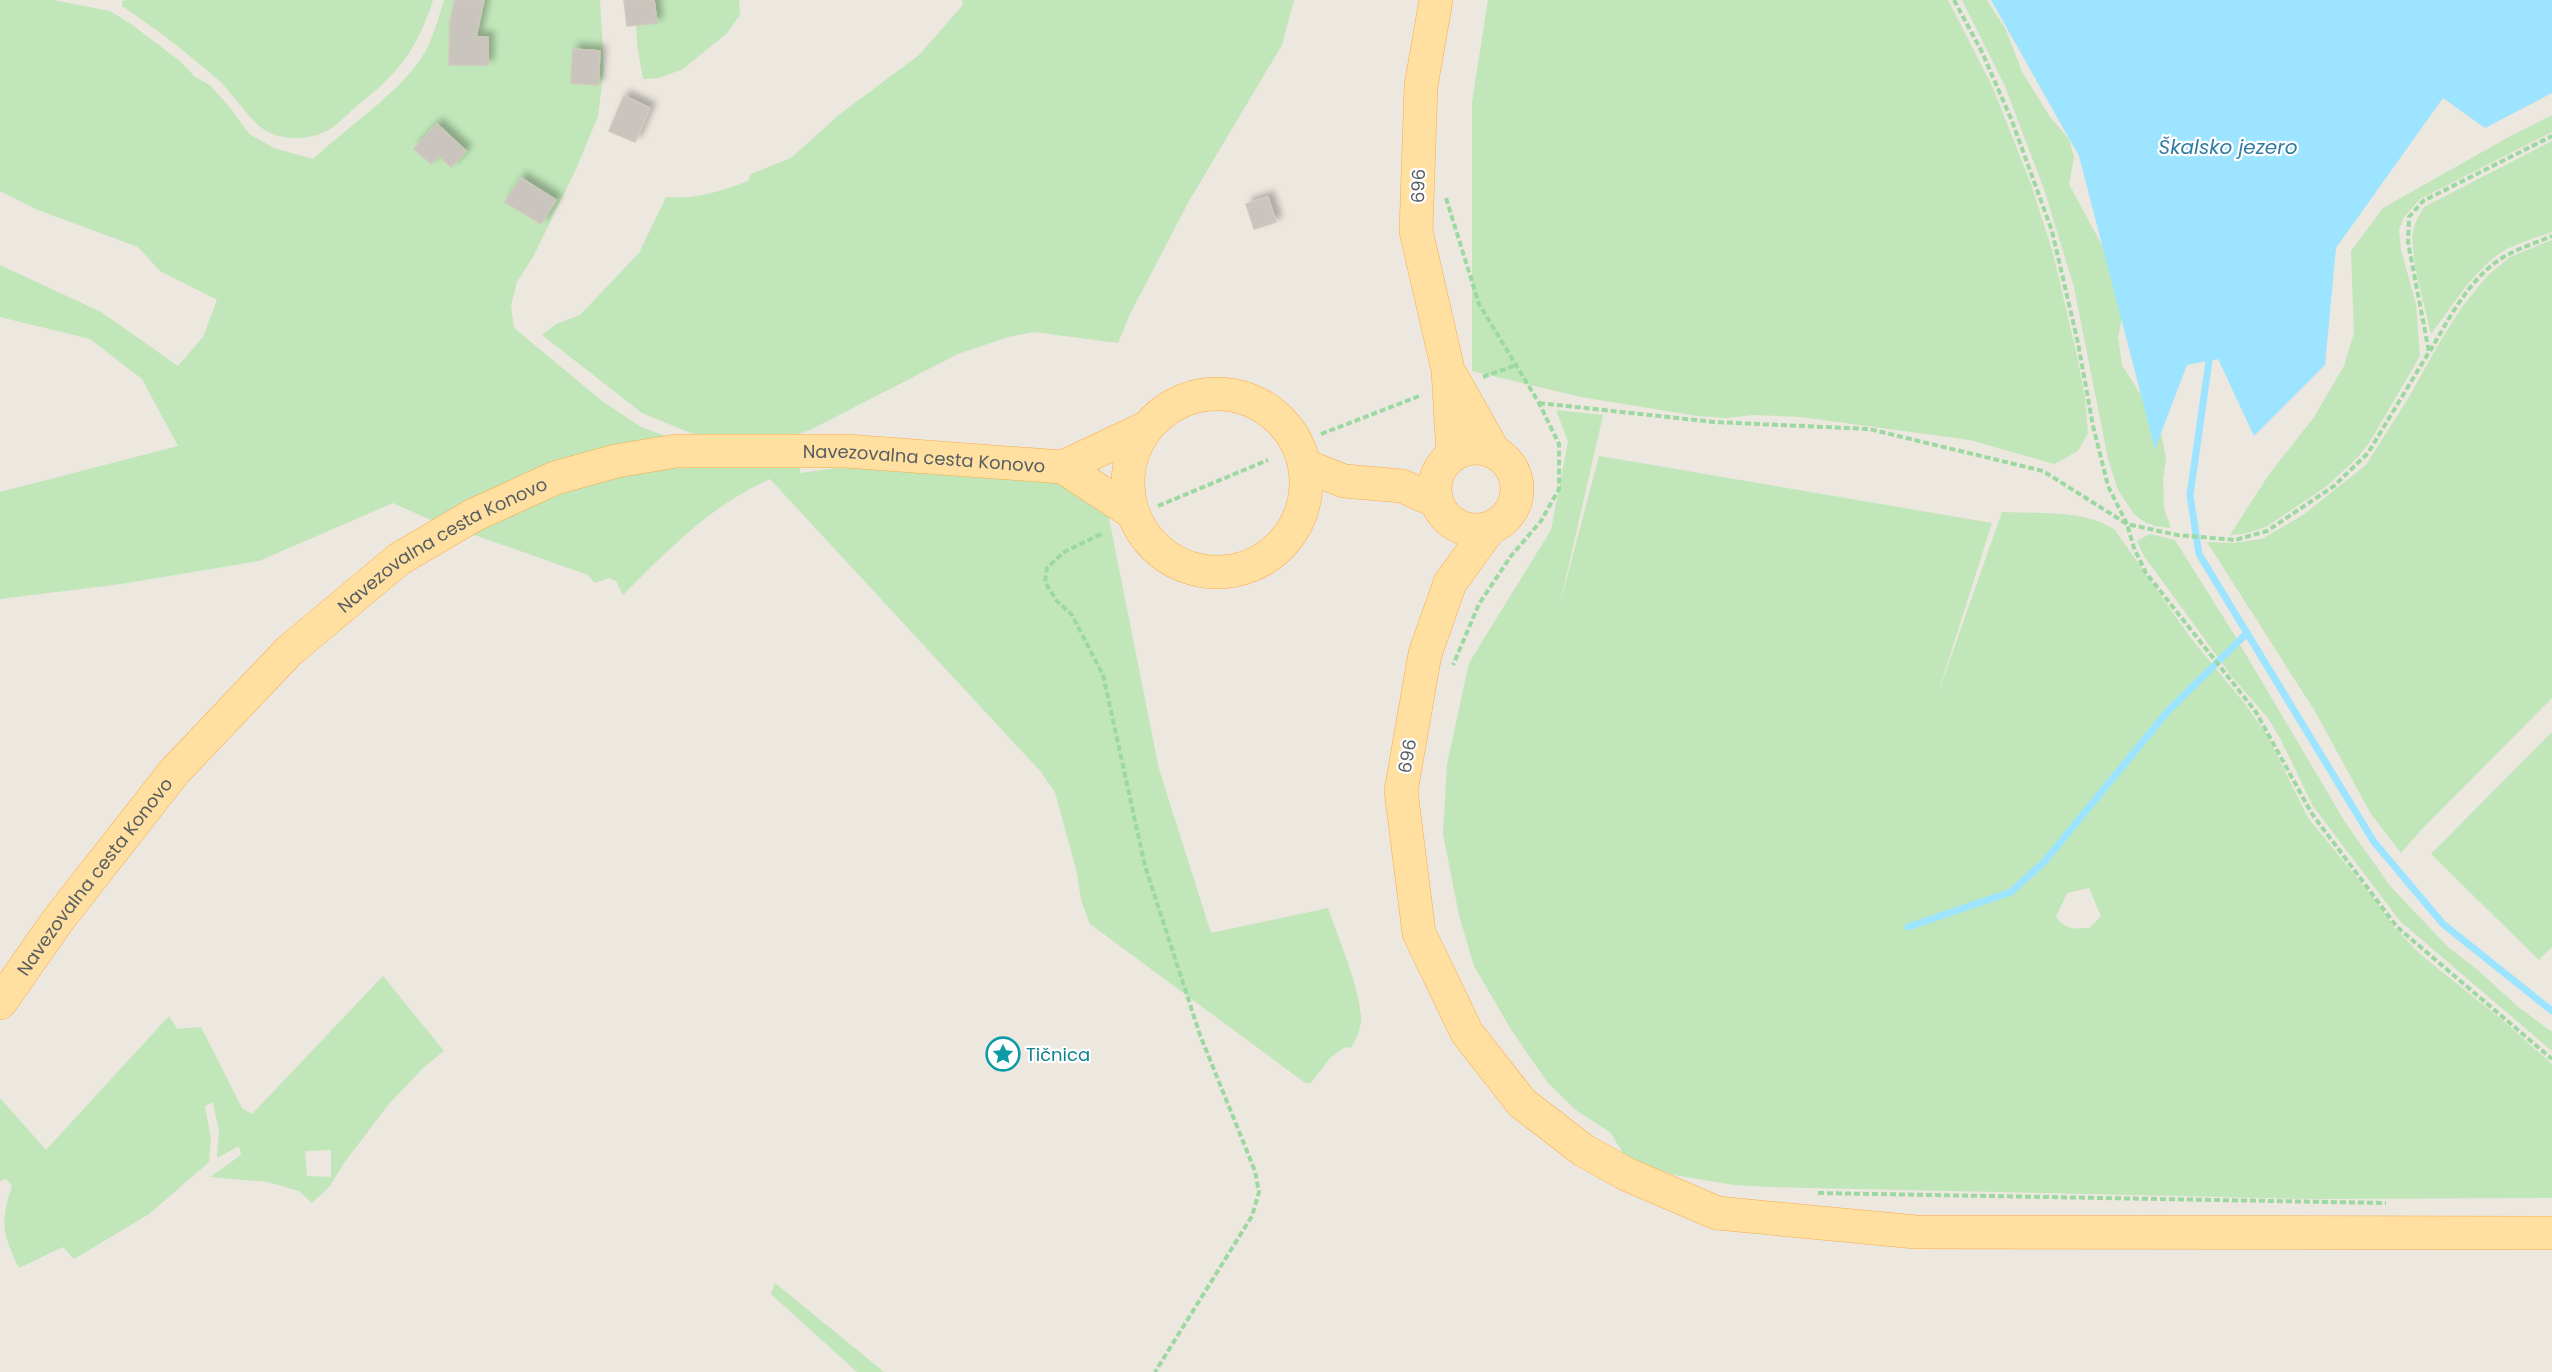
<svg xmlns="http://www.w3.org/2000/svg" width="2552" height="1372" font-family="Poppins,sans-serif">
	<defs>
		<filter id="shadow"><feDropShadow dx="5.5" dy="-5.5" stdDeviation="3" flood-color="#0004"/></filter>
	</defs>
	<rect width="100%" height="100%" fill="#ece7df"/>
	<!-- green -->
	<g fill="#c0e6b9" fill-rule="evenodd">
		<path d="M0,0H53L110,11L131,24L181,62L195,77L210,85L232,110L249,134L274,148L313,159C346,128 398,94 422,57C433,40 438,19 444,0H600L604,69L598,116L577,167L533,257L517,282L511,305L514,328L602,401L641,427L695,447L801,443L800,473L973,449L1096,453L1159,769L1211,933L1328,908C1339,941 1358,982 1361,1017C1362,1027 1356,1040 1351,1048L1345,1047L1330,1058L1310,1084L1304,1082L1090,924L1081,900L1077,873L1055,792L1041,772L770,479C711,505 668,550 623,595L616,581L609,578L595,583L588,575L426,518L393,503L259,561L121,584L0,599V492L178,446L142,379L90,339L0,317V265L101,312L178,366L203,337L217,300L160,271L138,247L38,210L0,191Z"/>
		<path d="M128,0H433C417,49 399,73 358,105C348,113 338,125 327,131C304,142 273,141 255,122C241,108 231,91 216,78C186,52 155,28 122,6V1Z"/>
		<polygon points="635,0 739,0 740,15 726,34 683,69 659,78 643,79 637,44"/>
		<path d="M962,0H1294L1282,45L1189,201L1130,314L1118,343L1034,332L1008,337L958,354L810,430L776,441L703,438L642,413L542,335L556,324L580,315L639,253L666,197C695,200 722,191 748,181L751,174L791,158L840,114L919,55L963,5Z"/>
		<polygon points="1488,0 1948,0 1992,86 2031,184 2053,253 2077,356 2085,398 2088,433 2078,451 2054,464 1970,440 1801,417 1754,415 1725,418 1698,416 1581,397 1472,371 1472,102"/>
		<polygon points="1962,0 1987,0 2006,30 2022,72 2050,117 2069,139 2074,157 2069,184 2106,253 2122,318 2118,337 2122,365 2159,424 2166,458 2163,479 2164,509 2171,528 2155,526 2144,522 2134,514 2118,490 2108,459 2074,287 2045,192 2005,86"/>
		<polygon points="2552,115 2552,132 2420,199 2404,217 2399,230 2401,250 2416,304 2420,356 2369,443 2357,458 2327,486 2266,527 2244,534 2230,535 2268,476 2314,417 2344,366 2354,333 2351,251 2383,208 2507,138"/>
		<path d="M2552,141V232C2534,239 2512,244 2496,256C2470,276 2451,308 2431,334L2415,267L2412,236L2416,221L2424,207Z"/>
		<polygon points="2552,240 2552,698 2421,830 2401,853 2371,814 2316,713 2207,542 2233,543 2262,539 2303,515 2366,465 2409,397 2441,340 2462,307 2488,275 2510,257"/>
		<path d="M1556,410L1603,415L1559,608L1599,456L1992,523L1936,699L2002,512C2036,514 2086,509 2115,530L2189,636L2245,704L2267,735L2308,818L2376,901L2394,927L2421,955L2501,1019L2552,1064V1198L2311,1199L1770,1187L1734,1185L1674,1175L1626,1158L1610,1132L1577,1111L1548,1083L1512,1031L1474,966L1459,915L1443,834L1447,764L1469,663L1551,530L1568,442ZM2089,888L2101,916L2089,928C2075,929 2065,930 2056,917L2067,893Z"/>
		<polygon points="2150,534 2175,540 2232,631 2345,822 2390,886 2448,947 2479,971 2517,1006 2552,1032 2552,1051 2400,921 2313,806 2280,738 2268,718 2233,678 2144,556 2137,541"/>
		<polygon points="2552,732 2552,947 2539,960 2431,854"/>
		<path d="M383,976L444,1051L424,1067L388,1105L344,1163L329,1187L312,1203L299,1191L268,1182L210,1177L241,1155L239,1146L217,1158L219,1132L213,1102L205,1106L211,1139L209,1162L149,1214L74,1259L63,1247L19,1268C2,1233 0,1223 12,1186L6,1179L0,1181V1098L46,1150L169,1016L177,1029L201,1027L242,1108L252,1114ZM331,1150V1177L307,1176L305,1151Z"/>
		<polygon points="775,1283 884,1372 857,1372 771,1294"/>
	</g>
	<!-- water -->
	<polygon fill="#9ce4ff" points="1991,0 2552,0 2552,93 2485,128 2443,98 2336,248 2325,365 2254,436 2218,359 2187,365 2155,449 2079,156"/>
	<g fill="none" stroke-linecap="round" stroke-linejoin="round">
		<!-- stream -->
		<g stroke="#9ce4ff" stroke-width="7">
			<polyline points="2209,361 2190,495 2199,554 2374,842 2443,924 2552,1011"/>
			<polyline points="1908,927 2011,892 2044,862 2168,711 2247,633"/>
		</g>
	</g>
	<!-- building -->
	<g fill="#c9c4be" stroke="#d1c7bd" stroke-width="1.5" filter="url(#shadow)">
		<polygon points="455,0 484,0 476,37 488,37 488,65 449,65 450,23"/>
		<polygon points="624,0 654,0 657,23 627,26"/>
		<polygon points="573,49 600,51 598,85 571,83"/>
		<polygon points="624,96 650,108 635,142 609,131"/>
		<polygon points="437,124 466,151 451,167 438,155 431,164 414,149"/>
		<polygon points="521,178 556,200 541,224 505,202"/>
		<polygon points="1268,197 1276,222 1254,229 1246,204"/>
	</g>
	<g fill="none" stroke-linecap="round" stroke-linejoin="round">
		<!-- major casing -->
		<g stroke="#f9ab4b" stroke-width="34">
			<g id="major">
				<polyline points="1436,0 1421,86 1416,231 1448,370 1453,455"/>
				<polyline points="1452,377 1494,452"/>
				<circle cx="1217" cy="483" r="89"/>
				<circle cx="1476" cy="489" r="41"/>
				<polyline points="1306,466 1344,481 1402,486 1436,501"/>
				<polyline points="1063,467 1133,513"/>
				<polyline points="1489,529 1450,583 1425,654 1401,791 1419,933 1467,1033 1522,1103 1583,1150 1626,1174 1717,1213 1916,1232 2552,1233"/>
				<path id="s1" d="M0,1003L58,920L174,772L289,651L399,559L474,515L555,478L616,461L676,451H846L1063,467L1146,428"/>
			</g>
		</g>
		<!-- path -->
		<g stroke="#9bd9a1" stroke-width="4" stroke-dasharray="6 3" stroke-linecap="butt">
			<polyline points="1954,0 1982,52 2012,121 2052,231 2078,343 2093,426 2108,486 2127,524 2177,535 2235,540 2267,531 2334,486 2368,453 2429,352 2408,242 2409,217 2423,201 2552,136"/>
			<polyline points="1446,198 1479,304 1539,403 1559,444 1559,489 1541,521 1511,556 1479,604 1453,665"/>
			<path d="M2430,351C2450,317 2472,273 2509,254C2522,247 2538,242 2552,236"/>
			<polyline points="1483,377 1516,365"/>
			<polyline points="1539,403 1714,422 1869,429 2043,471 2127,524 2134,548 2146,573 2256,712 2312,814 2397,927 2552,1059"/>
			<polyline points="1321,434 1422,395"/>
			<polyline points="1158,506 1268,460"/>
			<polyline points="1101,534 1064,552 1047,568 1045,582 1056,600 1072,615 1103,675 1145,866 1200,1035 1255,1171 1259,1192 1252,1216 1155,1372"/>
			<polyline points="1818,1193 2386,1203"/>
		</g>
		<!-- major -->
		<use href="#major" stroke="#ffe0a1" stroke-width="33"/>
	</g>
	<!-- icons -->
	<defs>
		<g id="sight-ring" transform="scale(1.725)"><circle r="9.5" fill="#fff" stroke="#0f9aa8" stroke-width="1.5"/><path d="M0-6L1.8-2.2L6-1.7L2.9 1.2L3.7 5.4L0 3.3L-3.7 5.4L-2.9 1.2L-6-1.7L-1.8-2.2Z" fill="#0f9aa8"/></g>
	</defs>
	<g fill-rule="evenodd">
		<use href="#sight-ring" x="1003" y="1054"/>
	</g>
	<g text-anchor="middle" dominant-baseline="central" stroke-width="4.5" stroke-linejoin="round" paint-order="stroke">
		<!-- street labels -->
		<g font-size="18" fill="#585e61" stroke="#fff">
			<text transform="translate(1418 186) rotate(-88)">696</text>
			<text stroke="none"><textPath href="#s1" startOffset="1148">Navezovalna cesta Konovo</textPath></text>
			<text stroke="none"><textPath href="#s1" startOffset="644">Navezovalna cesta Konovo</textPath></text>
			<text transform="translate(1407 756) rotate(-80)">696</text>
			<text stroke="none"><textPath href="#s1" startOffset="158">Navezovalna cesta Konovo</textPath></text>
		</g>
		<!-- culture labels -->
		<g font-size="18" fill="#0d838f" stroke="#fff" text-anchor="start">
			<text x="1026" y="1054">Tičnica</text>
		</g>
		<!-- water labels -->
		<g font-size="20" font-style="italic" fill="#317ca3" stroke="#fff">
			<text x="2228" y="147">Škalsko jezero</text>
		</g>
	</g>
</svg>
